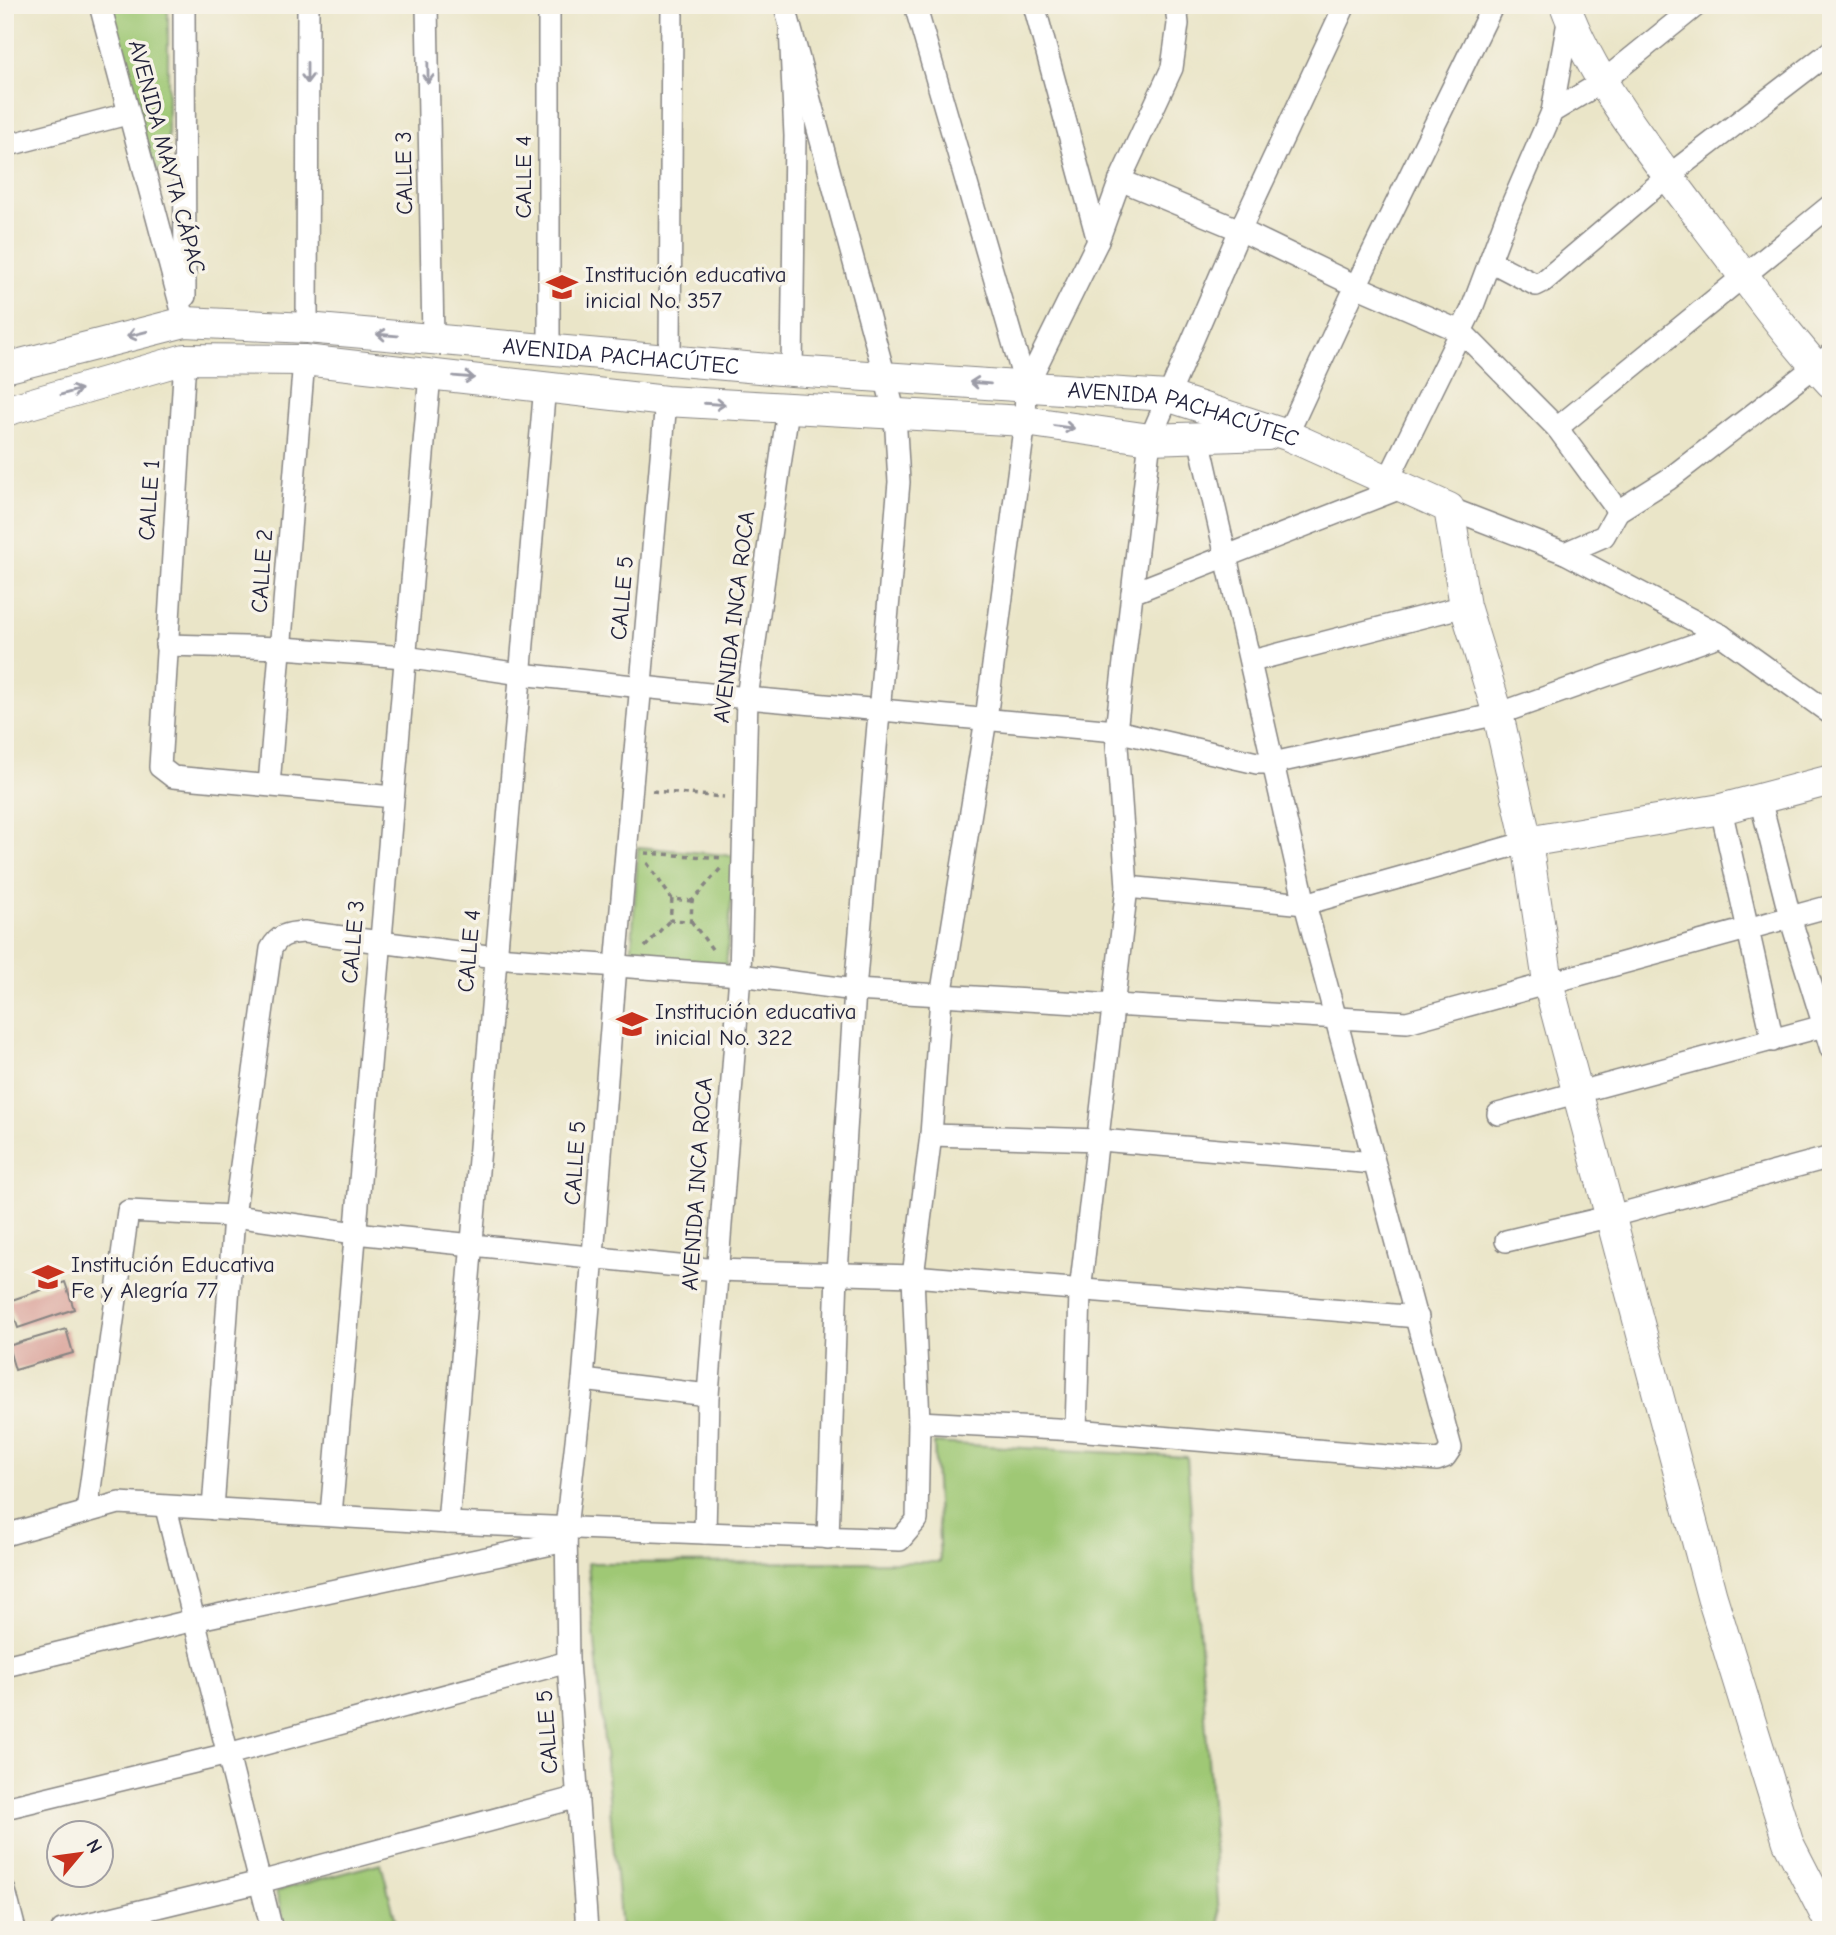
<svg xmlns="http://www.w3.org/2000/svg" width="1836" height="1935" font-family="'Comic Neue',sans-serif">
	<rect width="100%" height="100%" fill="#f7f3e8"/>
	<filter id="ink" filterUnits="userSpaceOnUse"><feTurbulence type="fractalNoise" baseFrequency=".0143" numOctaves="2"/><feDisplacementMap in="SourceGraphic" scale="14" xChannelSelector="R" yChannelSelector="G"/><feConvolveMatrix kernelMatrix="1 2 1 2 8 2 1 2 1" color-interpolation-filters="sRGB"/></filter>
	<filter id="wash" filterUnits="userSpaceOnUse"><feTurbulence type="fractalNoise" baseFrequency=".00686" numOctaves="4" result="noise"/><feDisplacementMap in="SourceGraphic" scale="28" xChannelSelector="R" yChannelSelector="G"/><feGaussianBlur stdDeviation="1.57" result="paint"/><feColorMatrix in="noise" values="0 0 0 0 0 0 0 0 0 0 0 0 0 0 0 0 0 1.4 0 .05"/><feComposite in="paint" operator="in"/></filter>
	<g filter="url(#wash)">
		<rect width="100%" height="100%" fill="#eae5c8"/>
		<!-- green -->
		<g fill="#9fc874" stroke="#607558" stroke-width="2">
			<polygon points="108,5 168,5 168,163 164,171 153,169"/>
			<polygon points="638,847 735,856 726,968 631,961"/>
			<polygon points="934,1443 1187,1457 1220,1930 621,1930 588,1563 940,1562"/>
			<polygon points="381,1863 398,1930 286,1930 276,1891"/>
		</g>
		<g id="blocks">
			<!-- building -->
			<g fill="#dba69d">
				<polygon points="65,1282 74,1309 18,1328 9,1301"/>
				<polygon points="66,1329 73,1353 15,1370 8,1346"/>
			</g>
		</g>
	</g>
	<g filter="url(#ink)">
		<use href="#blocks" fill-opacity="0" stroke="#868482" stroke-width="2"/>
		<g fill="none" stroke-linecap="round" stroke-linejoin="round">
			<!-- street casing -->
			<g stroke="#868482" stroke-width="24">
				<g id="street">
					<polyline points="100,5 185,322"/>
					<polyline points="184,5 185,296"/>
					<polyline points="427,5 433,339"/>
					<polyline points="785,5 790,26 795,136 792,371"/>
					<polyline points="915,5 1026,387 1025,421 986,719 941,997 931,1135 913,1276 919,1422"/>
					<polyline points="1034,5 1098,241"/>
					<polyline points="790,26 895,414 899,482 855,990 837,1273 828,1538"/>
					<polyline points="1552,112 1569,16"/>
					<polyline points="5,146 127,114"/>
					<polyline points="1120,180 1240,230 1356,286 1462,332 1557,428 1831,205"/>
					<polyline points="1490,261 1536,285 1544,281 1668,176 1831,51"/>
					<polyline points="307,328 308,5"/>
					<polyline points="549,349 549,5"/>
					<polyline points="185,359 160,767 173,777 393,797"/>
					<polyline points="670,360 672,5"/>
					<polyline points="1026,387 1098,241 1120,180 1172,68 1178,24 1176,5"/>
					<polyline points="1557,428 1618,511 1669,479 1831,354"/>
					<polyline points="1287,435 1356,286 1493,5"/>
					<polyline points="1389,478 1471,311 1506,218 1552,112 1602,82 1697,5"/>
					<polyline points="1449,508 1565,553 1721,635 1831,714"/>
					<polyline points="1565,553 1604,536 1618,511"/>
					<polyline points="1132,593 1406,486"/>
					<polyline points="166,645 283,648 405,657 520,674 747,698 1116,731 1257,763 1273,763 1498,714 1721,635"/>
					<polyline points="1252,661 1465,606"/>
					<polyline points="269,785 304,360"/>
					<polyline points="1760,799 1790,917 1831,1049"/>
					<polyline points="1721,809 1773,1041"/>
					<polyline points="1127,887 1305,904 1527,842"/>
					<polyline points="1498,1114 1831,1024"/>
					<polyline points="931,1135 1100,1140 1374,1163"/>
					<polyline points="1506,1241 1612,1216 1831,1157"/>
					<polyline points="583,1380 708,1395"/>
					<polyline points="1076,1430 1080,1292 1127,887 1116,731 1150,439 1240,230 1345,5"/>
					<polyline points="166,1508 272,1930"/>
					<path d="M213,1509L234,1216L271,949C279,935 287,933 304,932L495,957L740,975L855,990L1407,1022L1831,906"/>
					<polyline points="87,1511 128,1211 234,1216 355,1233 717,1270 913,1276 1418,1317"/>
					<polyline points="331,1515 430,374"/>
					<polyline points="448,1523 545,385"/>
					<polyline points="705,1533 900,1540 917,1520 919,1422 1076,1430 1437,1460 1445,1457 1451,1448 1305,904 1199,438"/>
					<polyline points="5,1535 119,1503 448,1523 705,1533 708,1395 740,975 747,698 788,409"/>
					<polyline points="5,1666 194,1620 566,1541"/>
					<polyline points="5,1808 228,1754 568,1662"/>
					<polyline points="5,1891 15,1930"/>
					<polyline points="62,1930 260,1882 578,1797"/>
					<polyline points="587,1930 568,1662 566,1528 583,1380 616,966 666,401"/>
				</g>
			</g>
			<!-- secondary casing -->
			<g stroke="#868482" stroke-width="32">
				<g id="secondary">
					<path d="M1565,5C1595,86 1654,156 1705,225C1746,278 1785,334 1831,383"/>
					<path id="s1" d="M5,368L185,322L307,328L792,371L1167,396L1287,435L1449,508L1465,606L1498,714L1527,842L1548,982L1712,1597L1788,1842L1831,1926"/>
					<polyline points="5,411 185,359 304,360 666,401 1025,421 1150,439 1267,435"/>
					<polyline points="1527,842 1721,809 1831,780"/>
				</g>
			</g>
			<!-- path -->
			<g stroke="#868482" stroke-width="3.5" stroke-dasharray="5 5" stroke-linecap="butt">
				<polyline points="652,791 724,797"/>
				<polyline points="645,853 724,858"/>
				<polyline points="647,863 672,899"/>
				<polyline points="692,901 672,899 670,920 691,921 692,901 721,868"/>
				<polyline points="691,921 715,953"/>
				<polyline points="645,947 670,920"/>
			</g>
			<!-- street -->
			<use href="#street" stroke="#fff" stroke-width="21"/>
			<!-- secondary -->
			<use href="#secondary" stroke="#fff" stroke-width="30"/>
		</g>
		<!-- one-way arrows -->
		<defs><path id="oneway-shaft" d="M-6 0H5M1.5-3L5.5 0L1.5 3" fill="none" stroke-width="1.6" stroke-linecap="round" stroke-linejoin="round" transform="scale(1.75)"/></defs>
		<g stroke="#9c9ca7">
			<use href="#oneway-shaft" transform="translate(307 73) rotate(90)"/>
			<use href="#oneway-shaft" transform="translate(428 73) rotate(89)"/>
			<use href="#oneway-shaft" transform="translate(137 334) rotate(166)"/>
			<use href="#oneway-shaft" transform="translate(387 335) rotate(-175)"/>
			<use href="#oneway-shaft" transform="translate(464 377) rotate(5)"/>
			<use href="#oneway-shaft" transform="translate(980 383) rotate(-175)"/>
			<use href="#oneway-shaft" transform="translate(71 392) rotate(-16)"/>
			<use href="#oneway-shaft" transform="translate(715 404) rotate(4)"/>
			<use href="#oneway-shaft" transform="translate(1064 427) rotate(8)"/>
		</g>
	</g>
	<!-- icons -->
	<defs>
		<g id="school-bare" transform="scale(2.415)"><path d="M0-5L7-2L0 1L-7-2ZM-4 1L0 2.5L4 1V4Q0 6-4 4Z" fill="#c8321e" stroke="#f7f3e8" stroke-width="2.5" paint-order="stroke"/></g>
	</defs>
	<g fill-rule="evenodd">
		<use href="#school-bare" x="562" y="287"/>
		<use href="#school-bare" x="632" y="1024"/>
		<use href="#school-bare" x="48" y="1277"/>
	</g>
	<g text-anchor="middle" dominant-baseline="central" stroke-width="7" stroke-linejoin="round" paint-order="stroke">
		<!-- street labels -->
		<g font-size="23" fill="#22223b" stroke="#f7f3e8">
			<text transform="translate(167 157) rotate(75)">AVENIDA MAYTA CÁPAC</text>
			<text transform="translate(404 173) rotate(-91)">CALLE 3</text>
			<text transform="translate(523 177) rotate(-90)">CALLE 4</text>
			<text stroke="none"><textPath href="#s1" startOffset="623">AVENIDA PACHACÚTEC</textPath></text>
			<text stroke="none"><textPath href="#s1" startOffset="1190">AVENIDA PACHACÚTEC</textPath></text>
			<text transform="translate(149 500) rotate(-86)">CALLE 1</text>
			<text transform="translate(262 571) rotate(-86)">CALLE 2</text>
			<text transform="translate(622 598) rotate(-85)">CALLE 5</text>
			<text transform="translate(734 617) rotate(-83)">AVENIDA INCA ROCA</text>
			<text transform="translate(353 942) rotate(-85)">CALLE 3</text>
			<text transform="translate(469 951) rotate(-85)">CALLE 4</text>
			<text transform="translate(575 1163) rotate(-86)">CALLE 5</text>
			<text transform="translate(697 1184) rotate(-86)">AVENIDA INCA ROCA</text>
			<text transform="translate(547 1732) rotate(-94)">CALLE 5</text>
		</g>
		<!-- poi labels -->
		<g font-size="23" fill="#22223b" stroke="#f7f3e8" text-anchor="start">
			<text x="585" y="274">Institución educativa<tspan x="585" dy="26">inicial No. 357</tspan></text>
			<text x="655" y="1011">Institución educativa<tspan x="655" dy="26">inicial No. 322</tspan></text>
			<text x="71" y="1264">Institución Educativa<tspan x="71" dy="26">Fe y Alegría 77</tspan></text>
		</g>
	</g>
	<!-- margin -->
	<rect width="1836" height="1935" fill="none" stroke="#f7f3e8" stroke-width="28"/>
	<!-- north arrow -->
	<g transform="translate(80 1854) rotate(61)"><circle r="33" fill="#f7f3e8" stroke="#a29fa3" stroke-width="2"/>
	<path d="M0-5L12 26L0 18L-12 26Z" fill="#c8321e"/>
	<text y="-10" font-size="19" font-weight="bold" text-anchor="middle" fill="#22223b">N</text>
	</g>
</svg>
